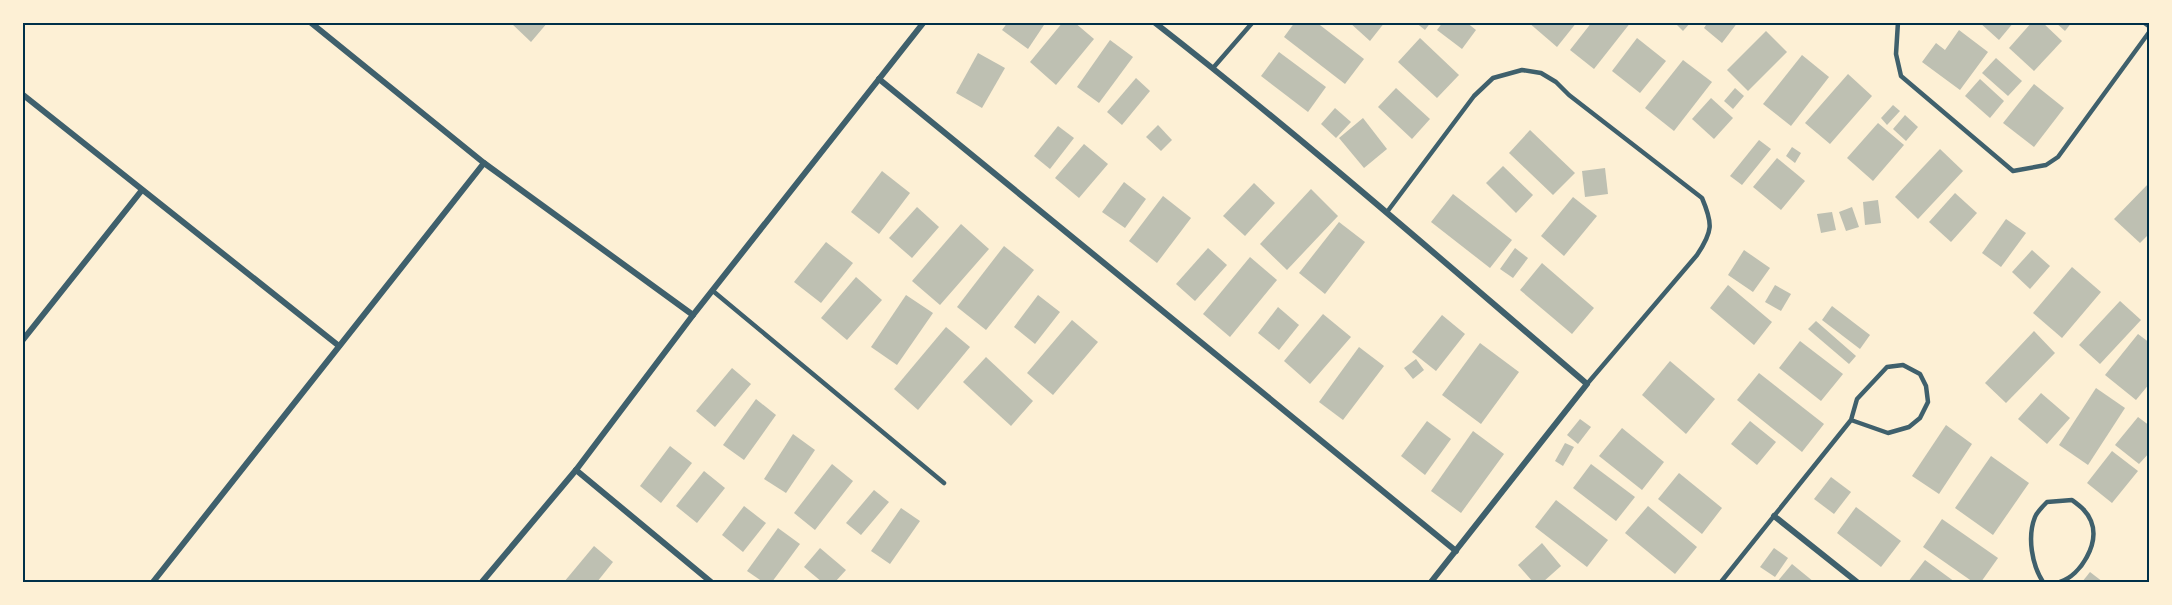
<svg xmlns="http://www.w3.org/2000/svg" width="2172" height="605" font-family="Helvetica,sans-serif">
	<rect width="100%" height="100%" fill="#fdf0d5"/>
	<!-- building -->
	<g fill="#bec0b2">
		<polygon points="510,22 548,22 531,42"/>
		<polygon points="1008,22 1046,22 1028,49 1002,30"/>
		<polygon points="1063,22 1074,22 1094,39 1056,85 1030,62"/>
		<polygon points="1295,22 1316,22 1364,59 1345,84 1284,37"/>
		<polygon points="1349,22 1385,22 1370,41"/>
		<polygon points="1415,22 1431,22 1425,30"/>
		<polygon points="1443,22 1466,22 1476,30 1462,49 1437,30"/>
		<polygon points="1528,22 1577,22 1557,47"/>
		<polygon points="1592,22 1631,22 1594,69 1570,50"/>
		<polygon points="1674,22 1691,22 1683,31"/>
		<polygon points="1708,22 1738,22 1722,43 1704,28"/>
		<polygon points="1979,22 2014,22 1999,40"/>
		<polygon points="2032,22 2042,22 2062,41 2034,71 2009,48"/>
		<polygon points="2055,22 2072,22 2065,31"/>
		<polygon points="1959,30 1988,52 1960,90 1922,62 1936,43 1945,50"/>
		<polygon points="1766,31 1787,52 1748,91 1727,70"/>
		<polygon points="1420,38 1459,75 1437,98 1398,62"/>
		<polygon points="1637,38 1666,61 1640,93 1612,71"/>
		<polygon points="1110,40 1133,57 1099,103 1077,87"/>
		<polygon points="1279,52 1326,87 1308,112 1261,76"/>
		<polygon points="978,53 1005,68 982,108 956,93"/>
		<polygon points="1802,55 1829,77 1791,126 1763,104"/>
		<polygon points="1996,58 2022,81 2008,96 1982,73"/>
		<polygon points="1683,60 1712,82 1674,131 1645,108"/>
		<polygon points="1848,74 1872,96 1830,144 1805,123"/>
		<polygon points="1136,78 1150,91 1122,125 1107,112"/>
		<polygon points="1980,79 2004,101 1990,118 1965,96"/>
		<polygon points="2034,84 2064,108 2034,147 2003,123"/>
		<polygon points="1396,88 1430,119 1412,139 1378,107"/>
		<polygon points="1735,88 1744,96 1733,109 1724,101"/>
		<polygon points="1711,98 1733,118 1714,139 1692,119"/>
		<polygon points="1893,105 1900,111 1887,125 1881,118"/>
		<polygon points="1335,108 1351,122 1336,138 1321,124"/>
		<polygon points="1905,115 1918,127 1906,141 1893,129"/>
		<polygon points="1363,118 1387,149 1364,168 1339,138"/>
		<polygon points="1878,123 1904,145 1873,181 1847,158"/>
		<polygon points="1158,125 1172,140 1161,151 1146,137"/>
		<polygon points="1058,126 1074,138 1050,169 1034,156"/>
		<polygon points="1530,130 1575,173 1553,195 1509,153"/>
		<polygon points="1759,140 1771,149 1742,185 1730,176"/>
		<polygon points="1084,144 1108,164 1079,198 1055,178"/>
		<polygon points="1792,147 1801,153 1795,163 1786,156"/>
		<polygon points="1940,149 1963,171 1918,219 1895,197"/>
		<polygon points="1777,158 1805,181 1781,210 1753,187"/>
		<polygon points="1503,166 1533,195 1516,213 1486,183"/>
		<polygon points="1605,168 1608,194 1585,197 1582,171"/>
		<polygon points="882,171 910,193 879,234 851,212"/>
		<polygon points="1124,182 1146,199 1125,228 1102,212"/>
		<polygon points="2150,182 2150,233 2140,243 2114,219"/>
		<polygon points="1254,183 1275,203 1245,236 1223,216"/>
		<polygon points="1311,189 1338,216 1287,270 1260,244"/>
		<polygon points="1955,193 1977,213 1951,242 1929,222"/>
		<polygon points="1453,194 1512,240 1490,268 1431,222"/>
		<polygon points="1163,196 1191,218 1157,263 1129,241"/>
		<polygon points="1573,197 1597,216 1564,256 1541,236"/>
		<polygon points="1878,200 1881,223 1865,225 1863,202"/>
		<polygon points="917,207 939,227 912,258 889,238"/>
		<polygon points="1852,207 1859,227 1846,231 1839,212"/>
		<polygon points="1832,212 1836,230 1821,233 1817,214"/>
		<polygon points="2006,219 2026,233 2001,267 1982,253"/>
		<polygon points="1339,222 1365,242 1325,294 1299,273"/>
		<polygon points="961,224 989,249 940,305 912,281"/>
		<polygon points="826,242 853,263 821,303 794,282"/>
		<polygon points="1004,246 1034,270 986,330 957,307"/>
		<polygon points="1208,248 1227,265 1195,301 1176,284"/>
		<polygon points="1515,248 1528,258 1513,278 1500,269"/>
		<polygon points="1744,250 1770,268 1753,292 1728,275"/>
		<polygon points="2032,250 2050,266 2030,289 2012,272"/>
		<polygon points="1250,257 1277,280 1230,337 1203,314"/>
		<polygon points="1542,263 1594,308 1572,334 1520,290"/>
		<polygon points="2072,267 2101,292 2062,338 2033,313"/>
		<polygon points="856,277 882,300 847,340 821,318"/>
		<polygon points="1728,285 1772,322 1754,345 1710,308"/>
		<polygon points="1775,285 1791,294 1781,311 1765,302"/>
		<polygon points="906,295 933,313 897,365 871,347"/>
		<polygon points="1038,295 1060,312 1035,344 1014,327"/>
		<polygon points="2120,301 2141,320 2100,364 2079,345"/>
		<polygon points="1832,306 1870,335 1860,349 1822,320"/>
		<polygon points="1278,307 1299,325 1279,350 1258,333"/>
		<polygon points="1323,314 1351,337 1310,384 1284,361"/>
		<polygon points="1442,315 1465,334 1436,371 1412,352"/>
		<polygon points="1072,320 1098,342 1053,395 1027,373"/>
		<polygon points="1816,321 1856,356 1849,364 1808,329"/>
		<polygon points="946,327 970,347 918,410 894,389"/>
		<polygon points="2034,331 2055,353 2006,403 1985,383"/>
		<polygon points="2138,334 2150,343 2150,383 2136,400 2105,375"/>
		<polygon points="1800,341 1843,374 1821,401 1779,368"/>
		<polygon points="1480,343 1519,372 1481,424 1442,395"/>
		<polygon points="1359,347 1384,366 1343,420 1319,402"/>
		<polygon points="986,357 1033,401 1011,426 963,382"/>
		<polygon points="1416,359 1424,370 1413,379 1404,368"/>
		<polygon points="1670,361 1715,399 1686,434 1642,395"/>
		<polygon points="732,368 751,384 715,427 696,411"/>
		<polygon points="1759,373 1824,424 1802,452 1737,400"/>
		<polygon points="2096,388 2125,408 2088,465 2059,445"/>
		<polygon points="2041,393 2070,418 2047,444 2018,419"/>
		<polygon points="756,399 776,415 744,460 723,445"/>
		<polygon points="2138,417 2150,426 2150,452 2139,464 2115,445"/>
		<polygon points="1580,419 1591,427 1578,444 1567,435"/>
		<polygon points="1427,421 1451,439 1425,475 1401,456"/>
		<polygon points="1750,421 1776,442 1757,465 1731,444"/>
		<polygon points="1946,425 1972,444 1939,494 1912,476"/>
		<polygon points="1622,428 1664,462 1642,490 1599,456"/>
		<polygon points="1473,431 1504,454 1461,513 1431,491"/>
		<polygon points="793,434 815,450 786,493 764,479"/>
		<polygon points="1565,443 1574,447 1563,466 1555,461"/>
		<polygon points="670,446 692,463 661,503 640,486"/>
		<polygon points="2112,451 2138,471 2112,503 2087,483"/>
		<polygon points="1991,456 2029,483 1993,535 1955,508"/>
		<polygon points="832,464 853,481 815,530 794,513"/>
		<polygon points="1591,464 1635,497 1616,521 1573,488"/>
		<polygon points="704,471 725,488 697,523 676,506"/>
		<polygon points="1679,473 1722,508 1702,534 1658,499"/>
		<polygon points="1831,477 1851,492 1834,514 1814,499"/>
		<polygon points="874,490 889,502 861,535 846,523"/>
		<polygon points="1556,500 1608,540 1587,567 1535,527"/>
		<polygon points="744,506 766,523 743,552 722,535"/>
		<polygon points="1648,506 1697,547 1675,574 1625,533"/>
		<polygon points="1856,507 1901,541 1881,567 1837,533"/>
		<polygon points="901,508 920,521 890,564 871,551"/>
		<polygon points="1942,519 1998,558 1981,582 1973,582 1923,547"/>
		<polygon points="778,528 800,544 772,582 763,582 747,571"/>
		<polygon points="1542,543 1561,566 1543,582 1533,582 1518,565"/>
		<polygon points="594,546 613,562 597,582 564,582"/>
		<polygon points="820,548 846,570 835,582 822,582 804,567"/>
		<polygon points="1774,548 1788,558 1775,577 1760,567"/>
		<polygon points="1925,560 1955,582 1908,582"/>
		<polygon points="1792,564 1814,582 1777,582"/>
		<polygon points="2090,572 2103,582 2082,582"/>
	</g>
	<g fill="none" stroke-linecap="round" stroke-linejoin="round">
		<!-- service -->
		<g stroke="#3f606c" stroke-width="4.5">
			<polyline points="1898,22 1896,54 1901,76 2013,171 2046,165 2058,157 2150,31"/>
			<polyline points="2143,22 2150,27"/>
			<polyline points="1213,68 1253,22"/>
			<path d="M1387,212L1474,96L1493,78L1522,70L1541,73L1556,82L1569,95L1702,198C1713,224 1713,231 1697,255L1587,384"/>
			<polyline points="713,291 944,483"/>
			<polyline points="1721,582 1851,420 1857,399 1887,367 1903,365 1920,374 1926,386 1928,402 1920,418 1909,427 1888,433 1851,420"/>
			<path d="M2043,582C2032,565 2027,537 2035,517C2037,512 2043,506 2047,502L2072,500C2080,506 2087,511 2091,521C2100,543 2081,575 2060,582"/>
		</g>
		<!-- minor -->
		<g stroke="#3f606c" stroke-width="6">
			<polyline points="310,22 484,163 693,315"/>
			<path d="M1154,22C1303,138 1444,262 1587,384L1431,582"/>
			<polyline points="879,79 1456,551"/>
			<polyline points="22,94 339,346"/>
			<polyline points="22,341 142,190"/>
			<polyline points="576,470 711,582"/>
			<polyline points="1774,516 1857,582"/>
			<polyline points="153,582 484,163"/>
			<polyline points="482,582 576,470 693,315 924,22"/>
		</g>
	</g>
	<!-- border -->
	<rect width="2172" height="605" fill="none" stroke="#fdf0d5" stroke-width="48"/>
	<rect x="24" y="24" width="2124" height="557" fill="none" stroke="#003049" stroke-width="2"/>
</svg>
